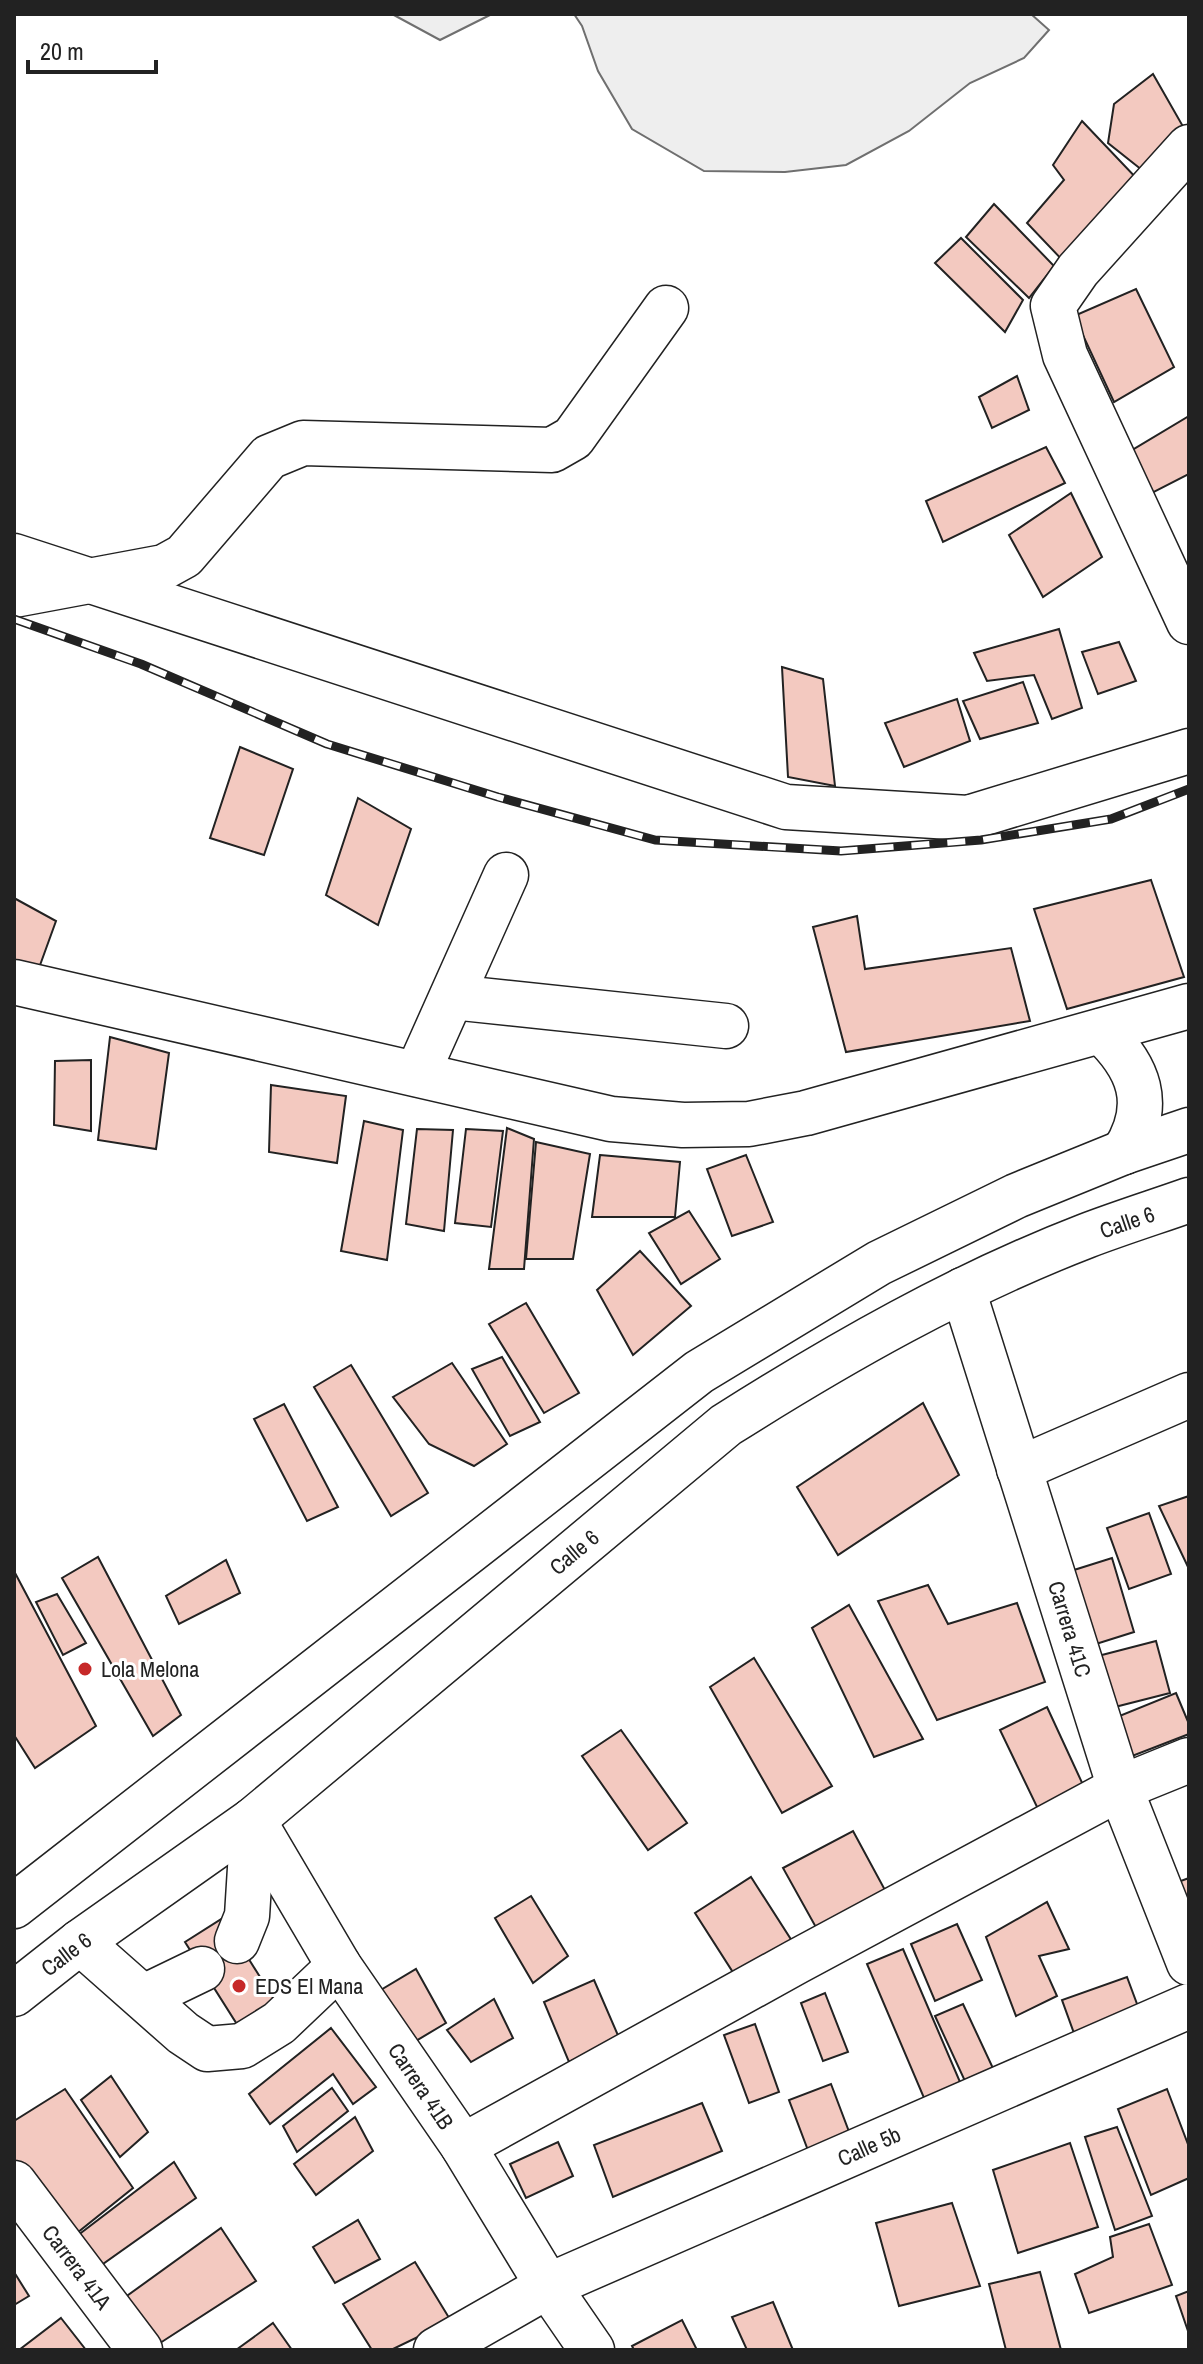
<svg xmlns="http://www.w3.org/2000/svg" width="1203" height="2364" font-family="'Archivo Narrow',sans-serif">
	<rect width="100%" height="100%" fill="#fff"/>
	<!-- green -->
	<g fill="#eee" stroke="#6f6f6f" stroke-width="2">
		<polygon points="392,14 492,14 440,40"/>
		<polygon points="574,14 1031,14 1049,30 1024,58 970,83 909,131 846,165 785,172 704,171 632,129 598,71 582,26"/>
	</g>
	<!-- building -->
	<g fill="#f3c9c0" stroke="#222" stroke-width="2">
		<polygon points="1153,74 1189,137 1152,178 1108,143 1114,104"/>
		<polygon points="1082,121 1141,183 1068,266 1027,223 1064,180 1053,165"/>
		<polygon points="994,204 1054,266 1029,298 966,237"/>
		<polygon points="961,238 1023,300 1005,332 935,263"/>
		<polygon points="1136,289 1174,367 1114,402 1074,316"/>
		<polygon points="1017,376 1029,410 992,428 979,397"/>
		<polygon points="1189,416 1189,474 1148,495 1129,452"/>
		<polygon points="1046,447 1065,483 943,542 926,501"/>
		<polygon points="1071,493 1102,557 1043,597 1009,535"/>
		<polygon points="1059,629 1082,708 1052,719 1034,675 987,681 974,653"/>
		<polygon points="1119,642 1136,681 1098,694 1082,652"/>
		<polygon points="782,667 823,679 835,786 788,777"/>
		<polygon points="1023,682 1038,723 980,739 963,701"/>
		<polygon points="957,699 970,741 904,767 885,723"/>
		<polygon points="240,747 293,769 264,855 210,838"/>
		<polygon points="358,798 411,829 378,925 326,895"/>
		<polygon points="1151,880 1184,977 1067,1009 1034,909"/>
		<polygon points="14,898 56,921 35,979 14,970"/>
		<polygon points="857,916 865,969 1011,948 1030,1021 846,1052 813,927"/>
		<polygon points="110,1037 169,1053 156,1149 98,1140"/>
		<polygon points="91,1060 91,1131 54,1125 55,1061"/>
		<polygon points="271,1085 346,1096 337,1163 269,1152"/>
		<polygon points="364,1121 403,1130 387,1260 341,1251"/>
		<polygon points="507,1128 534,1139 524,1269 489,1269"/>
		<polygon points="417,1129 453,1130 444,1231 406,1224"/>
		<polygon points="466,1129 503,1131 491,1227 455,1223"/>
		<polygon points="536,1142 590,1154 573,1259 526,1259"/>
		<polygon points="600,1155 680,1162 675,1217 592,1217"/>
		<polygon points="746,1155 773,1222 732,1236 707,1169"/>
		<polygon points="689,1211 720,1259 681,1284 649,1233"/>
		<polygon points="640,1251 691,1306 633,1355 597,1290"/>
		<polygon points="526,1303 579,1393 544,1413 489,1324"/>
		<polygon points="502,1357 540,1422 510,1436 472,1369"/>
		<polygon points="452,1363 507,1444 474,1466 429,1444 393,1397"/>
		<polygon points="351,1365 428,1493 391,1516 314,1387"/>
		<polygon points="923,1403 959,1475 838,1555 797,1487"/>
		<polygon points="284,1404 338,1507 307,1521 254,1419"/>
		<polygon points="1189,1496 1189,1569 1159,1506"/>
		<polygon points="1149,1513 1171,1574 1129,1589 1107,1528"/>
		<polygon points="98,1557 181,1715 153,1736 62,1578"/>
		<polygon points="1112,1558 1134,1632 1096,1644 1074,1570"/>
		<polygon points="226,1560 240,1593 179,1624 166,1596"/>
		<polygon points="14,1571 96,1726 35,1768 14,1735"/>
		<polygon points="928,1585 948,1624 1017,1603 1045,1682 937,1720 878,1601"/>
		<polygon points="57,1594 86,1643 63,1655 36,1602"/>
		<polygon points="849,1605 923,1739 874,1757 812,1628"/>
		<polygon points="1156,1641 1170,1693 1111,1708 1098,1656"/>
		<polygon points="754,1658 832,1786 782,1813 710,1687"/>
		<polygon points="1176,1693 1189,1724 1189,1734 1127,1758 1112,1719"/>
		<polygon points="1047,1707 1084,1787 1038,1809 1000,1730"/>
		<polygon points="621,1730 687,1823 648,1850 582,1756"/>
		<polygon points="853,1831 892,1903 823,1940 783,1868"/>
		<polygon points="751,1877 792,1941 736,1977 695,1913"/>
		<polygon points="1189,1878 1189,1929 1175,1883"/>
		<polygon points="531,1896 568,1956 533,1983 495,1918"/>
		<polygon points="1047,1902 1069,1949 1039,1956 1057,1996 1016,2016 986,1937"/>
		<polygon points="223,1918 277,2004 240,2029 185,1942"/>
		<polygon points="957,1924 982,1980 935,2001 911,1944"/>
		<polygon points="903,1949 963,2089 927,2105 867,1964"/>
		<polygon points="416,1969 446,2023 399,2051 369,1997"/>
		<polygon points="1127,1977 1140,2012 1075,2036 1062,2000"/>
		<polygon points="594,1980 620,2040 569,2062 544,2002"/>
		<polygon points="825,1993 848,2052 823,2061 801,2003"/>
		<polygon points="494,1999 513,2038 471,2062 447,2030"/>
		<polygon points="963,2004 998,2079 970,2092 935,2016"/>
		<polygon points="755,2024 779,2092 749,2103 724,2035"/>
		<polygon points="331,2028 376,2087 353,2104 333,2074 270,2124 249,2094"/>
		<polygon points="111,2076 148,2132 120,2157 81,2100"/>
		<polygon points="831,2084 851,2137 809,2153 789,2100"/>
		<polygon points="332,2088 348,2111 297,2152 283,2126"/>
		<polygon points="65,2089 133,2188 62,2245 14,2177 14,2121"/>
		<polygon points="1167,2089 1189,2147 1189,2178 1151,2195 1118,2109"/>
		<polygon points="702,2103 722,2151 613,2197 594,2145"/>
		<polygon points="355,2117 373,2151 316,2195 294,2164"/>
		<polygon points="1117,2127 1152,2216 1115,2230 1085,2137"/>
		<polygon points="558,2142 573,2176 526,2198 510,2164"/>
		<polygon points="1070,2143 1098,2227 1018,2253 993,2170"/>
		<polygon points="174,2162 196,2198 93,2271 73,2239"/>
		<polygon points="952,2203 980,2286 899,2306 876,2223"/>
		<polygon points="358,2220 380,2259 335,2283 313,2247"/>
		<polygon points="1149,2224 1172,2285 1089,2313 1075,2274 1113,2257 1110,2237"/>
		<polygon points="221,2228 256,2281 157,2345 124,2298"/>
		<polygon points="415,2262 451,2321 391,2350 372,2350 343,2304"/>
		<polygon points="14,2272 29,2296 14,2305"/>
		<polygon points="1040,2272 1061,2350 1006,2350 989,2284"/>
		<polygon points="1189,2291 1189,2334 1176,2296"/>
		<polygon points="773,2302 793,2350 747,2350 732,2317"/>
		<polygon points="61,2318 86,2350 19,2350"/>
		<polygon points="682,2320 697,2350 634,2350 632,2346"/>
		<polygon points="273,2323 292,2350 236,2350"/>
	</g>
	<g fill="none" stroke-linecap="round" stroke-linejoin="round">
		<!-- minor casing -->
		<g stroke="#222" stroke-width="47">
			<g id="minor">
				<polyline points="1189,147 1078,270 1053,306 1065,355 1189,622"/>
				<polyline points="14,556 786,807 968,818 1189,751"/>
				<polyline points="14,595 164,567 184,556 269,457 303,443 552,450 573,438 666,308"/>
				<polyline points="452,997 726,1026"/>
				<polyline points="417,1074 506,875"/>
				<polyline points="963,1290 1120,1788 1189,1963"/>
				<polyline points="1019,1469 1189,1395"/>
				<polyline points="253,1820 339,1966 463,2146 548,2286 592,2350"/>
				<polyline points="237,1941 247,1916 253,1820"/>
				<polyline points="80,1942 183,2033 207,2049 242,2046 279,2023 339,1966"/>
				<polyline points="144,1997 202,1969"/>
				<polyline points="463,2146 796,1962 1120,1788 1189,1760"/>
				<polyline points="14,2183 140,2350"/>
				<polyline points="436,2350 548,2286 1189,2006"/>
			</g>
		</g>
		<!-- major casing -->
		<g stroke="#222" stroke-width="47">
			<polyline id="major" points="14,982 611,1119 683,1125 749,1124 806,1113 1189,1006"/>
		</g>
		<!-- highway casing -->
		<g stroke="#222" stroke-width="47">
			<g id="highway">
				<path d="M1101,1031C1139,1067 1154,1104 1124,1152"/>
				<polyline points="14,1906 699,1372 879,1263 1016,1196 1124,1152 1189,1130"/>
				<path d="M14,1994L80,1942L253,1820L726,1425C840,1353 959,1285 1086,1236C1120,1223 1155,1212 1189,1200"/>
			</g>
		</g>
		<!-- minor -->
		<use href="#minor" stroke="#fff" stroke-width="44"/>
		<!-- major -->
		<use href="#major" stroke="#fff" stroke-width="44"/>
		<!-- highway -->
		<use href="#highway" stroke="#fff" stroke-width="44"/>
		<!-- rail casing -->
		<g stroke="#222" stroke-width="9">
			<polyline id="rail" points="14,619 141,664 327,744 498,797 655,840 841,851 981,840 1111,819 1189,789"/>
		</g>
		<!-- rail -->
		<use href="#rail" stroke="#fff" stroke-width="6" stroke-dasharray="18" stroke-linecap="butt"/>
	</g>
	<!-- markers -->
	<g fill="#c62828" stroke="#fff" stroke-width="3">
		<circle cx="85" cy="1669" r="8"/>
		<circle cx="239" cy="1986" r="8"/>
	</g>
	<g text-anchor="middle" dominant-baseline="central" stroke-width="6" stroke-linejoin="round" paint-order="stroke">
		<!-- street labels -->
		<g font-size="22" fill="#222" stroke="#fff">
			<text transform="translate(1127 1222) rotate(-19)">Calle 6</text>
			<text transform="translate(574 1552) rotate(-40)">Calle 6</text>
			<text transform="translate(1070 1629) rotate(73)">Carrera 41C</text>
			<text transform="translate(66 1954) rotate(-37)">Calle 6</text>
			<text transform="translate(421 2086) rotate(56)">Carrera 41B</text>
			<text transform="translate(869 2146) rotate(-24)">Calle 5b</text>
			<text transform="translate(77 2267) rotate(53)">Carrera 41A</text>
		</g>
		<!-- poi labels -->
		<g font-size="22" fill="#222" stroke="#fff" text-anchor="start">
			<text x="101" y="1669">Lola Melona</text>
			<text x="255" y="1986">EDS El Mana</text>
		</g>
	</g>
	<!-- border -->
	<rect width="1203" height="2364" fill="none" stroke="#222222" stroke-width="32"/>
	<!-- scale -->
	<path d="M28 60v12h128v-12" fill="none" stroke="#222222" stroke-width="4"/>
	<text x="40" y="60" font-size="24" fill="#222222" stroke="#ffffff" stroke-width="6" paint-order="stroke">20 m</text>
</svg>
